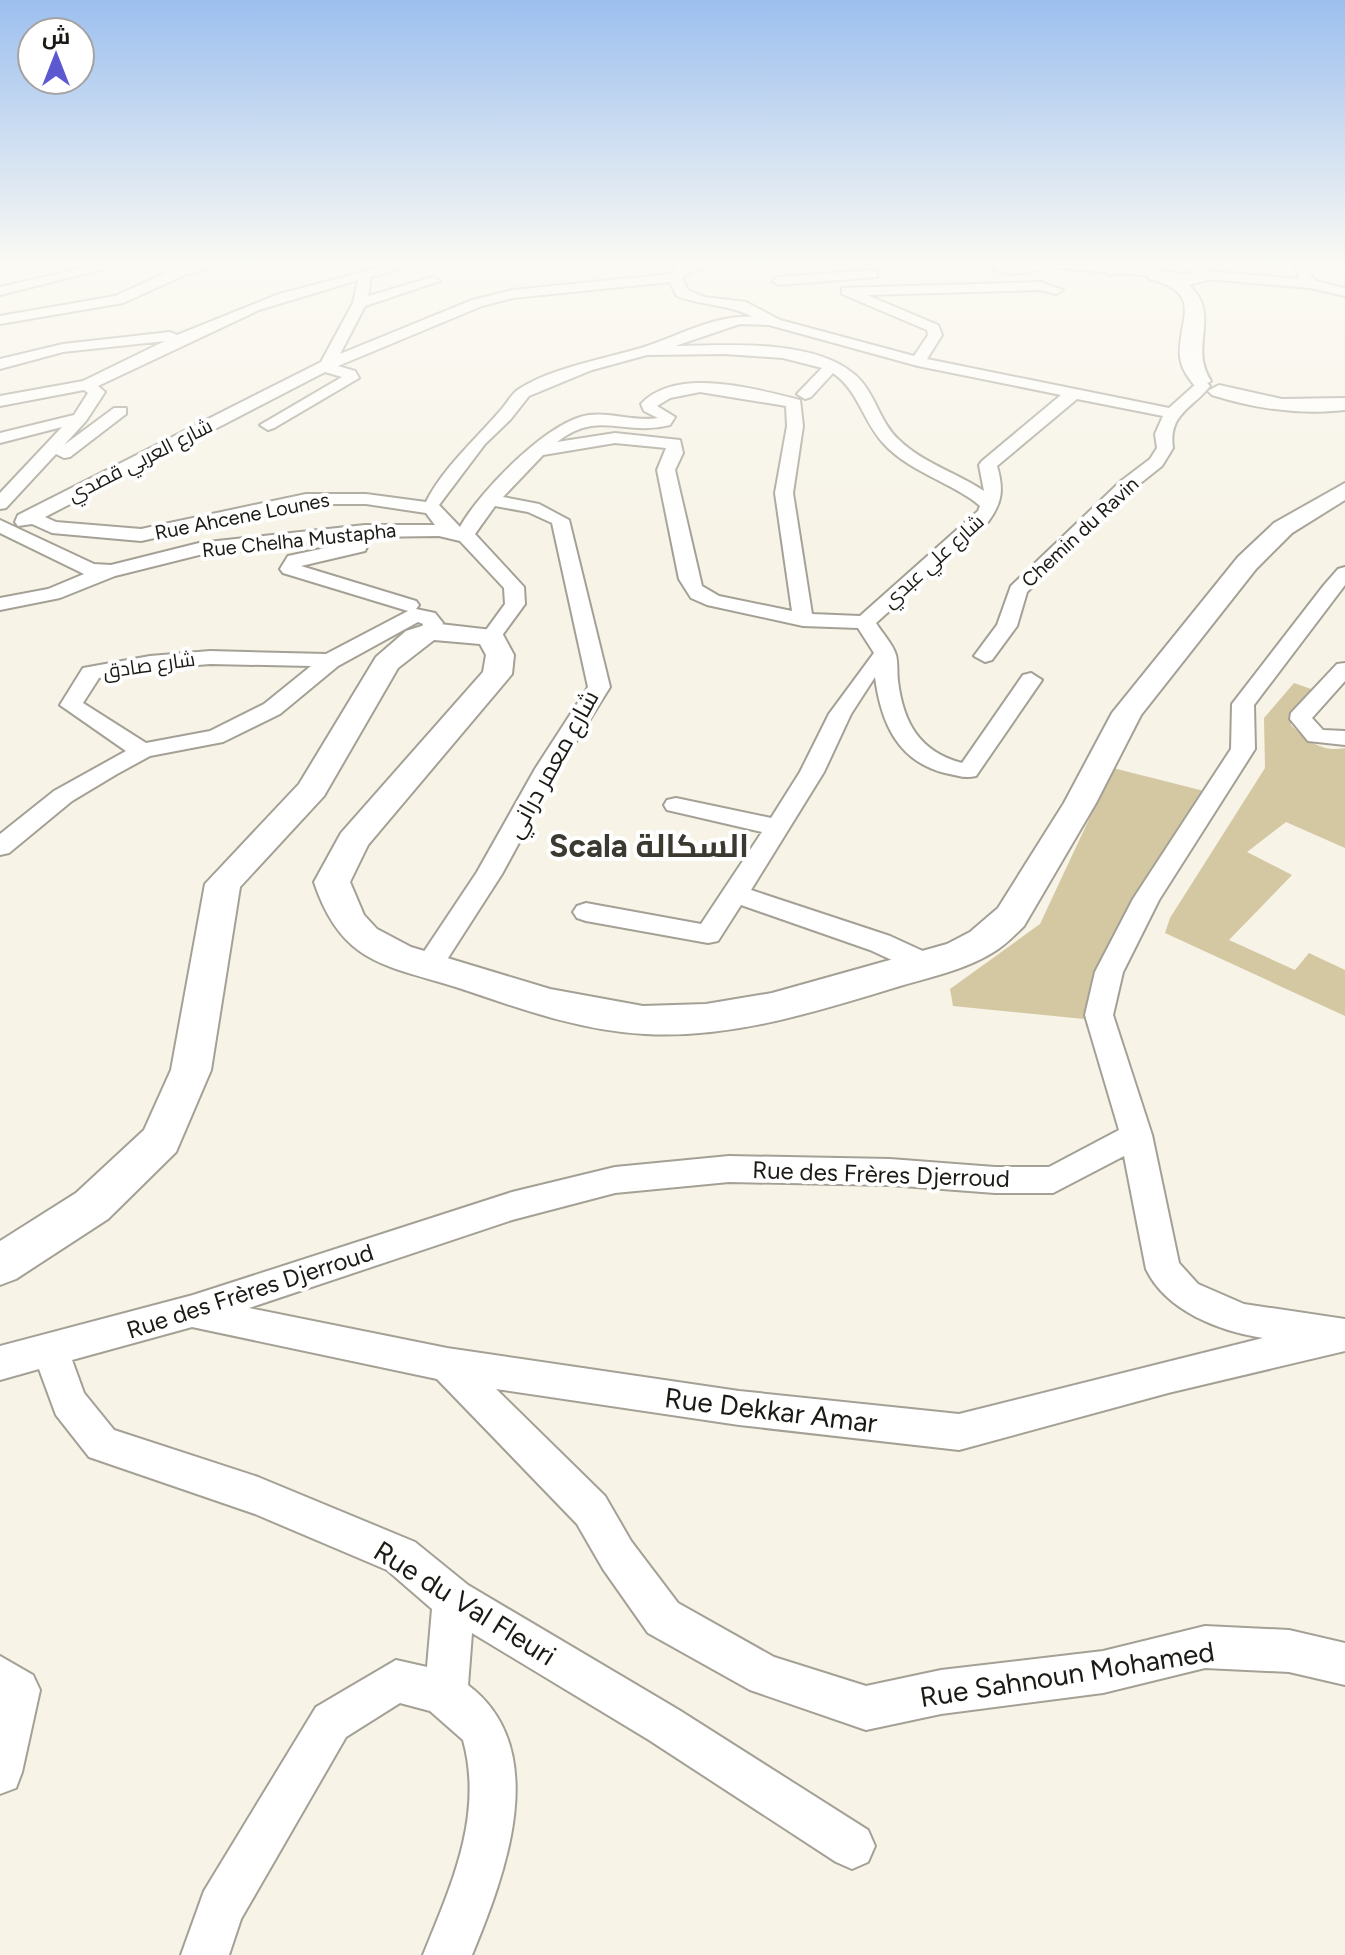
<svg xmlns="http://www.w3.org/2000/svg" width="1345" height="1955" font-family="Figtree,Cairo,sans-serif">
	<rect width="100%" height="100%" fill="#f7f3e7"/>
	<!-- green -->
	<g fill="#d4c8a2">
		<path d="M1294,683L1314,690L1291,711V725C1306,740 1322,753 1345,748V848L1286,822L1247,852L1292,875L1229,940L1295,970L1309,953L1345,970V1016L1165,933L1170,918L1265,768L1264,718Z"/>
		<polygon points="1113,768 1212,793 1094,1020 953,1006 950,989 1040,924"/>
	</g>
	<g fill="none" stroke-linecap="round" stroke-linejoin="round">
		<!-- street casing -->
		<g stroke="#a4a095" stroke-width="4">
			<g id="street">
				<polygon points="100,264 123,264 0,295 0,287"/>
				<polygon points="197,264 219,264 185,275 123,303 0,324 0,316 115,296 175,269"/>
				<path d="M393,264H415L371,277L368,296L433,277L440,281L365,306L340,354L472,300L513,290L671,274L675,270L672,264H712L687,273L682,278L688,290L704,297L746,302L780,320L914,356L928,335L927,330L842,294V288L1040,282L1063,290L1056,294L1040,290L867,295L938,325L942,335L927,359L1169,408L1197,383H1207L1210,386C1192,409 1168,414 1173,448L1162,466L1133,489L1027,592L1017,626L992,660L985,662L974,656L997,625L1011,586L1121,481L1150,459L1157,448L1155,434L1163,416L1077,399L997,466C1004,490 1002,503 988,522L876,623C882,633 893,644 896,655C898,663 897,673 898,681C903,722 919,752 962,763L1023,675L1031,673L1042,680L976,776C965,779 956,775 945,773C897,761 881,722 875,677L851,714L824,772L751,890L890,936L938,958L942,965L938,972L928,975L918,972L870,950L741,905L718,941L708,943L586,921L577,918L573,912L577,906L586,903L701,924L762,832L667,810L664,805L667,800L676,798L771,818L800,772L829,714L874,653L858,628L803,626L707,605L691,598L679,579L657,470L666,448L615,443L543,455L503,497L539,504L569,520L610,687L559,769L502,874L439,972L429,975L419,972L415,965L477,872L535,769L588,687L552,523L528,512L495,506L475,534L524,587L525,604L498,641L491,643L481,637L505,604L504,588L460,541L439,536L365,537L199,555L115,576L60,598L0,610V598L48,589L84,574L0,533V520L94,564L111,565L199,543L365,525H435L426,513L366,504H306L141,541L52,533L32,524L18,526L15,522L18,515L321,362L353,303L358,280L259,310L98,386L105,392L86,421L64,445L114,408H126V414L70,457L64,458L56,454L6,508L0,509V493L62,427L0,443V433L74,415L88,393L84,390L0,406V396L83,381L165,341L63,352L0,369V359L63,344L170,332L177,335L279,294ZM670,282L677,296C702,306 729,304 753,317C715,314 677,337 641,348C604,359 551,368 519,389C511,394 506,405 499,412C474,441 443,468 426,502L366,494H306L141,529L56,522L45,517L325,372L342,377L260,425L268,430L274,428L359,378L355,371L338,366L482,306L513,298ZM740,324L769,325L918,366L1061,395L982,461L979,465L984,491C957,473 923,463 899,440C879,422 875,391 854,374C813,339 727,345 675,346ZM724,354L783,358L822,368L797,394L805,399L811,397L833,373C859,391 863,422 884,444C908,470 946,481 974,501L980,506L978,511L860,616L812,614L793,493L803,426L800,400C756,389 676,366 641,404L644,411L658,418C634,422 612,412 589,415C549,420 479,492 460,527L439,505L485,444L510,420L529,396L592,370L647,355ZM700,392L786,406L787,426L775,493L792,611L719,596L702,586L675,470L683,453L680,440L615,433L557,442C599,409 623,437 670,425L675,417L657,406L670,398Z"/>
				<path d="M1050,264C1037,274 1004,277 991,268L997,264Z"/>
				<polygon points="1052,264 1151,268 1158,272 1151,276 1058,268"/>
				<polygon points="1300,264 1305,265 1315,281 1345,288 1345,296 1310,288 1206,279 1199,275 1206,271 1300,279 1294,268"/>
				<polygon points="872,270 877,271 877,277 779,285 772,281 779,277"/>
				<path d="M358,541L367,547L365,551L301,566L416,601L419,605L416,609L435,613L443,623L438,635H424L421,631L423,624L418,622L338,666L280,714L223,742L150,756L117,774L72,801L9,853L0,855V834L54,791L126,751L60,705L83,668L150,656L210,651L326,654L408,611L283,573L280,569L288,556ZM210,664L311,666L264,704L210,731L146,743L83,703L99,678L150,669Z"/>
				<path d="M1345,567V585L1254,705L1255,749L1159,900L1123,972L1113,1015L1152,1135L1179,1263L1198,1284L1244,1304L1345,1319V1351L1168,1393L959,1450L739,1425L496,1389L605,1496L631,1541L678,1603L774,1657L866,1686L941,1670L1103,1651L1205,1626L1289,1630L1345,1643V1685L1289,1672L1205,1668L1103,1693L941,1714L866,1730L750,1690L648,1633L603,1569L577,1524L437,1379L192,1327L72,1360L84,1393L114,1430L258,1477L415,1542L468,1585L679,1710L868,1830L875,1846L868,1862L852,1869L836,1862L649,1740L472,1633L468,1685C553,1749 505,1875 472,1955H423C451,1886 484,1815 463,1740L430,1711L400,1703L346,1737L241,1919L229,1955H181L204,1891L316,1707L396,1660L427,1667L432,1609L387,1570L255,1514L89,1457L56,1415L39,1369L0,1380V1346L193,1295L512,1192L615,1167L729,1156L890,1159L995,1167H1049L1119,1130L1085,1015L1095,972L1133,899L1231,749L1232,704L1324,585L1338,569ZM1124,1156L1146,1269C1166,1311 1219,1331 1263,1338L959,1414L739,1391L447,1348L249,1308L512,1220L615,1193L729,1182L890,1185L995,1193H1053Z"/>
				<polygon points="1345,663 1345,681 1312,718 1323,730 1345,731 1345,745 1308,741 1290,719 1291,713 1337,664"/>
				<polygon points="0,1656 33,1675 40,1690 22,1772 16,1788 0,1794"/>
			</g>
		</g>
		<!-- secondary casing -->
		<g stroke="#a4a095" stroke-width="4">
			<g id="secondary">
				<polygon points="1110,264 1134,264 1111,275 1102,270"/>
				<path d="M1180,264H1205L1215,275L1212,279L1189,285C1222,316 1188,345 1211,381L1201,387L1194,385C1187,376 1181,368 1180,356C1178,320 1205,293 1150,279L1147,275L1156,270L1186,275L1195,272Z"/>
				<path d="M1219,385L1282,399L1345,398V410C1299,415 1256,409 1212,395L1208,391Z"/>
				<path d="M1345,483V500L1292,533L1256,569L1141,715L1096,803L1024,926C1014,936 1004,946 992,953C964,970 931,977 900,986C818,1011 732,1039 645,1034C582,1031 521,1009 462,989C388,965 342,966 314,882L341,833L483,672L486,655L480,644L434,640L398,668L324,796L240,887L211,1070L176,1152L108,1219L16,1279L0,1285V1241L76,1193L144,1130L171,1070L205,884L299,784L376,657L406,631L431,623L501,631L514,655L512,674L368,845L350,882L364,915L377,929L411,947L550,989L643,1006L706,1004L772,993L947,944L970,932L998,908L1064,803L1112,713L1238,557L1274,523Z"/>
			</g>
		</g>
		<!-- street -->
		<use href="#street" fill="#fff" fill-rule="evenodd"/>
		<!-- secondary -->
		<use href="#secondary" fill="#fff" fill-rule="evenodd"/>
	</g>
	<!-- sky -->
	<linearGradient id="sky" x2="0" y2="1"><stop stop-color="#9cbfef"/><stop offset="0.49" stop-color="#fbfaf4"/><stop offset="1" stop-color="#fbfaf4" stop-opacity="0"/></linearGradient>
	<rect width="1345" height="538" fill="url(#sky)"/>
	<g text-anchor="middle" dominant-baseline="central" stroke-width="8" stroke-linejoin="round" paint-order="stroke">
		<!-- far-street labels -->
		<g font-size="20" fill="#1b1a15" stroke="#fff">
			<text transform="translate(140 460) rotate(-27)">شارع العربي قصدي</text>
			<text transform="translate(242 516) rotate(-11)">Rue Ahcene Lounes</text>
			<text transform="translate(1080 532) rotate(-43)">Chemin du Ravin</text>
			<text transform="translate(299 540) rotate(-6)">Rue Chelha Mustapha</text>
			<text transform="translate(933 561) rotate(-42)">شارع علي عبدي</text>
			<text transform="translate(149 665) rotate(-8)">شارع صادق</text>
		</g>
		<!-- street labels -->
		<g font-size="24" fill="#1b1a15" stroke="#fff">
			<text transform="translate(552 764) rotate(-61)">شارع معمر دراني</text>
			<text transform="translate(881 1174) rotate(2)">Rue des Frères Djerroud</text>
			<text transform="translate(250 1291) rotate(-18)">Rue des Frères Djerroud</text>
		</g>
		<!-- near-street labels -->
		<g font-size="28" fill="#1b1a15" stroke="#fff">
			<text transform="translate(771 1410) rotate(7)">Rue Dekkar Amar</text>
			<text transform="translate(465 1603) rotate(32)">Rue du Val Fleuri</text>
			<text transform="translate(1067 1674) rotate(-9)">Rue Sahnoun Mohamed</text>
		</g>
		<!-- district labels -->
		<g font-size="32" font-weight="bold" fill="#3c3930" stroke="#fff">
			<text x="649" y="846">Scala السكالة</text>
		</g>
	</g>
	<!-- north arrow -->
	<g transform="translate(56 56)"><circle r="38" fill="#ffffff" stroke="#a4a3a1" stroke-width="2"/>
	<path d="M0-6L14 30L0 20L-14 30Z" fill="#5b58d0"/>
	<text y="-12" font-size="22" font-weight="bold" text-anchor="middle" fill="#1b1a15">ش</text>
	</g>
</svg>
